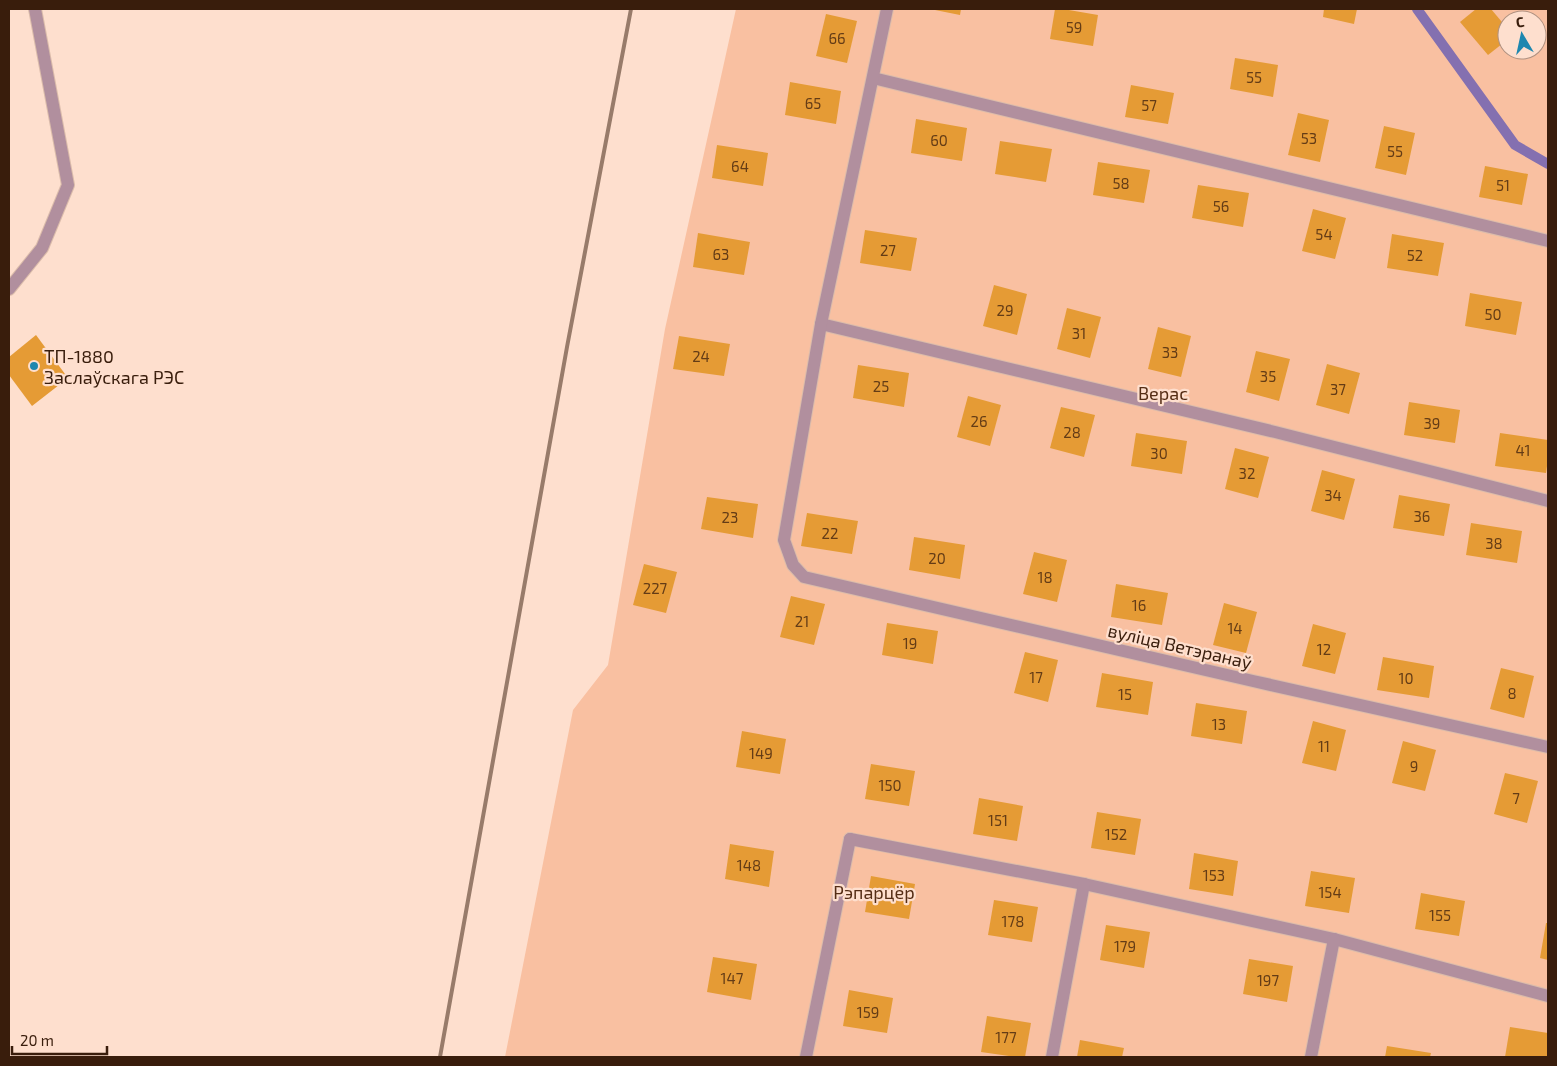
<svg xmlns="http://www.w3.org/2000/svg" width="1557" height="1066" font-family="'Exo 2',sans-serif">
	<rect width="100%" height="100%" fill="#fedfce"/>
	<!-- green -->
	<path fill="#f9c0a1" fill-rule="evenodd" d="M736,9H1548V1057H505L573,710L608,665L665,329ZM1507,20H1537V50H1507Z"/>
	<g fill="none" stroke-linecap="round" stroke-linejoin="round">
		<!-- stream -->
		<polyline stroke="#8470b0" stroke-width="10" points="1417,9 1515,145 1548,164"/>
	</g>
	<!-- building -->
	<g fill="#e59b35">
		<polygon points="930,9 961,9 960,15"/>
		<polygon points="1055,9 1063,9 1098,15 1093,46 1050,39"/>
		<polygon points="1324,9 1357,9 1354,24 1323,17"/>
		<polygon points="1476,9 1491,9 1507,28 1507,40 1488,55 1460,22"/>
		<polygon points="826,14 857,21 847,63 816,56"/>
		<polygon points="1235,58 1278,65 1273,97 1230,89"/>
		<polygon points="790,82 841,91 836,124 785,115"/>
		<polygon points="1131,85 1174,93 1168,124 1125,117"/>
		<polygon points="1298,113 1329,120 1320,162 1288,155"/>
		<polygon points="916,119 967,128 962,161 911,153"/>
		<polygon points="1384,126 1415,133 1406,175 1375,168"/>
		<polygon points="1000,141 1052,149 1046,182 995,174"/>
		<polygon points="717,145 768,153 763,186 712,178"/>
		<polygon points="1098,162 1150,170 1144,203 1093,195"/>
		<polygon points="1485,166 1528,174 1522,205 1479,197"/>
		<polygon points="1198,185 1249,193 1243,227 1192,218"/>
		<polygon points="1313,209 1346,218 1335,259 1302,251"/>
		<polygon points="865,230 917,238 911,271 860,263"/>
		<polygon points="698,233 750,242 744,275 693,267"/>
		<polygon points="1392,234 1444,243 1438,276 1387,268"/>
		<polygon points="994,285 1027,294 1017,335 983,326"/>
		<polygon points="1470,293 1522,302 1516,335 1465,326"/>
		<polygon points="1067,308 1101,317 1090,358 1057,349"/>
		<polygon points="1158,327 1191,336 1181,377 1148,369"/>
		<polygon points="36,335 68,378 32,406 9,375 9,357"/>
		<polygon points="679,336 730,344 724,376 673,369"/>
		<polygon points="1256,351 1290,359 1279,401 1246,392"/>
		<polygon points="1327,364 1360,373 1349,414 1316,405"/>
		<polygon points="858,365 909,373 904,407 853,398"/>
		<polygon points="968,396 1001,405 990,446 957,437"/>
		<polygon points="1409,402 1460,410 1455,443 1404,435"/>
		<polygon points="1061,407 1095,415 1084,457 1050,448"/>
		<polygon points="1136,433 1187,441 1182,474 1131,466"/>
		<polygon points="1500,433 1548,440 1548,459 1546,473 1495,466"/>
		<polygon points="1235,448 1269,457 1258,498 1225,489"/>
		<polygon points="1322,470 1355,479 1344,520 1311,511"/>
		<polygon points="1399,495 1450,504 1444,536 1393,528"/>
		<polygon points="707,497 758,504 753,538 701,529"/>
		<polygon points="807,513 858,521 852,554 801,546"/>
		<polygon points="1471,523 1522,531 1517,563 1466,555"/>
		<polygon points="914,537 965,545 960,579 909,570"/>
		<polygon points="1034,552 1067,560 1057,602 1023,594"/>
		<polygon points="644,564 677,572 666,613 633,605"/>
		<polygon points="1116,584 1168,593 1162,625 1111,617"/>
		<polygon points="791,596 825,604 814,645 780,637"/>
		<polygon points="1224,603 1257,612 1246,653 1213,645"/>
		<polygon points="887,623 938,631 933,664 882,655"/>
		<polygon points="1313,624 1346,633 1335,674 1302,666"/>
		<polygon points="1025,652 1058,660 1048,702 1014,693"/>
		<polygon points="1383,657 1434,666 1429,698 1377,690"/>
		<polygon points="1501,668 1534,676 1524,718 1490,709"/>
		<polygon points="1102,673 1153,682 1148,715 1096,707"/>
		<polygon points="1196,703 1247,711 1242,744 1191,736"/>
		<polygon points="1313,721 1346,730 1336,771 1302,763"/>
		<polygon points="742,731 786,739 780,774 736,767"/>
		<polygon points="1403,741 1436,750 1425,791 1392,783"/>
		<polygon points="871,764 915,771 909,806 865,799"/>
		<polygon points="1505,773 1538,781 1527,823 1494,814"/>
		<polygon points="979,798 1023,806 1017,841 973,834"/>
		<polygon points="1097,812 1141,819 1135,855 1091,848"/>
		<polygon points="730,844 774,851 769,887 725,879"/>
		<polygon points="1194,853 1238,861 1233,896 1189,889"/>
		<polygon points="1311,871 1355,878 1349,913 1305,906"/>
		<polygon points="871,876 915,884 909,919 865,912"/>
		<polygon points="1421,893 1465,901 1459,936 1415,929"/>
		<polygon points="994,900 1038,907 1032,942 988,935"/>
		<polygon points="1546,923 1548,923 1548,960 1540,958"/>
		<polygon points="1106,925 1150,932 1144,968 1100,960"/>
		<polygon points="713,957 757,964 751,1000 707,992"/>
		<polygon points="1249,959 1293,966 1287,1002 1243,994"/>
		<polygon points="849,990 893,998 887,1033 843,1026"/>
		<polygon points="987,1016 1031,1023 1025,1057 1016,1057 981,1052"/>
		<polygon points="1510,1027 1548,1033 1548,1057 1505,1057"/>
		<polygon points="1080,1040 1124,1048 1122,1057 1077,1057"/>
		<polygon points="1387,1046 1431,1053 1430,1057 1385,1057"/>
	</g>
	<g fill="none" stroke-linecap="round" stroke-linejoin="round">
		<!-- service casing -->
		<g stroke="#dbbcab" stroke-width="14">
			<g id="service">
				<polyline points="873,78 1548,241"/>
				<polyline points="821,324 1275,432 1548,501"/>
				<polyline points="850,839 1084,884 1334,939 1548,996"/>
				<polyline points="1052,1057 1084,884"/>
				<polyline points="1311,1057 1334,939"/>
			</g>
		</g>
		<!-- minor casing -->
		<g stroke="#dbbcab" stroke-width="14">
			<g id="minor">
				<polyline points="887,9 821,324 784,540 793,565 804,577 1253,681 1548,747"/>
				<polyline points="9,289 42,248 68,185 35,9"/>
				<polyline points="806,1057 850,839"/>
			</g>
		</g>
		<!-- service -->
		<use href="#service" stroke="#b18f9e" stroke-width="12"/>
		<!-- minor -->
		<use href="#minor" stroke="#b18f9e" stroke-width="12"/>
		<!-- rail -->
		<polyline stroke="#987b6a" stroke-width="4" points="440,1057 567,347 631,9"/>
	</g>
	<!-- markers -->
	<circle fill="#1e87af" stroke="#fedfce" stroke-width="2" cx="34" cy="366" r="5"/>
	<g text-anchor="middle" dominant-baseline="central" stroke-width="4.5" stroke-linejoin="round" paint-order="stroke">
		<!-- number labels -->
		<g font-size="15" fill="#643c16">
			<text x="1074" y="27">59</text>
			<text x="837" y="38">66</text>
			<text x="1254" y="77">55</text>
			<text x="813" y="103">65</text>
			<text x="1149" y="105">57</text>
			<text x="1309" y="138">53</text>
			<text x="939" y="140">60</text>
			<text x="1395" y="151">55</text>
			<text x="740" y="166">64</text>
			<text x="1121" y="183">58</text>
			<text x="1503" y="185">51</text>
			<text x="1221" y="206">56</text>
			<text x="1324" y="234">54</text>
			<text x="888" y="250">27</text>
			<text x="721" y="254">63</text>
			<text x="1415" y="255">52</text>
			<text x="1005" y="310">29</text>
			<text x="1493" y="314">50</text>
			<text x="1079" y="333">31</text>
			<text x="1170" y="352">33</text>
			<text x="701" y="356">24</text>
			<text x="1268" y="376">35</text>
			<text x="881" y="386">25</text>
			<text x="1338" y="389">37</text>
			<text x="979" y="421">26</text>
			<text x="1432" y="423">39</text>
			<text x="1072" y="432">28</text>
			<text x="1523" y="450">41</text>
			<text x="1159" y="453">30</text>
			<text x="1247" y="473">32</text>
			<text x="1333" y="495">34</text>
			<text x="1422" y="516">36</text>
			<text x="730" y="517">23</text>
			<text x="830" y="533">22</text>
			<text x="1494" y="543">38</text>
			<text x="937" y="558">20</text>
			<text x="1045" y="577">18</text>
			<text x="655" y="588">227</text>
			<text x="1139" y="605">16</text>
			<text x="802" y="621">21</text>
			<text x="1235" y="628">14</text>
			<text x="910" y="643">19</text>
			<text x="1324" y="649">12</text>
			<text x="1036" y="677">17</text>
			<text x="1406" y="678">10</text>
			<text x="1512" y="693">8</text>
			<text x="1125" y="694">15</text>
			<text x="1219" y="724">13</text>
			<text x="1324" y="746">11</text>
			<text x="761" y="753">149</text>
			<text x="1414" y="766">9</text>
			<text x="890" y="785">150</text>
			<text x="1516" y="798">7</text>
			<text x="998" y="820">151</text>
			<text x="1116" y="834">152</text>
			<text x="749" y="865">148</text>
			<text x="1214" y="875">153</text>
			<text x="1330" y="892">154</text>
			<text x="1440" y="915">155</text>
			<text x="1013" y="921">178</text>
			<text x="1125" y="946">179</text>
			<text x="732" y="978">147</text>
			<text x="1268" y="980">197</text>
			<text x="868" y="1012">159</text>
			<text x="1006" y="1037">177</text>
		</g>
		<!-- poi labels -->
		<g font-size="18" fill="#391d0c" stroke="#fedfce" text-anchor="start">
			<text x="44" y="356">ТП-1880<tspan x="44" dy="21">Заслаўскага РЭС</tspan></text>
		</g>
		<!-- park labels -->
		<g font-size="18" fill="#552d15" stroke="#fedfce">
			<text x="1163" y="393">Верас</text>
			<text x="874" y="892">Рэпарцёр</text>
		</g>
		<!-- street labels -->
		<g font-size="18" fill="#391d0c" stroke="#fedfce">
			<text transform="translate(1180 646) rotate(13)">вуліца Ветэранаў</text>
		</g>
	</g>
	<!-- border -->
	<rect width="1557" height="1066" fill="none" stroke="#391d0c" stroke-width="20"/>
	<!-- north arrow -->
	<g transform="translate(1522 35) rotate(351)"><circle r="24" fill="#fedfce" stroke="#af9180"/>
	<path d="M0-4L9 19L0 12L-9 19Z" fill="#1e87af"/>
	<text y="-8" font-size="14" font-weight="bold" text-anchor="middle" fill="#391d0c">С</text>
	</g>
	<!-- scale -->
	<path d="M12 1046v8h95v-8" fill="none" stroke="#391d0c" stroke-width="2.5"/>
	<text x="20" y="1046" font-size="15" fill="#391d0c" stroke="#fedfce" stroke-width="4" paint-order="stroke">20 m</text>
</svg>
